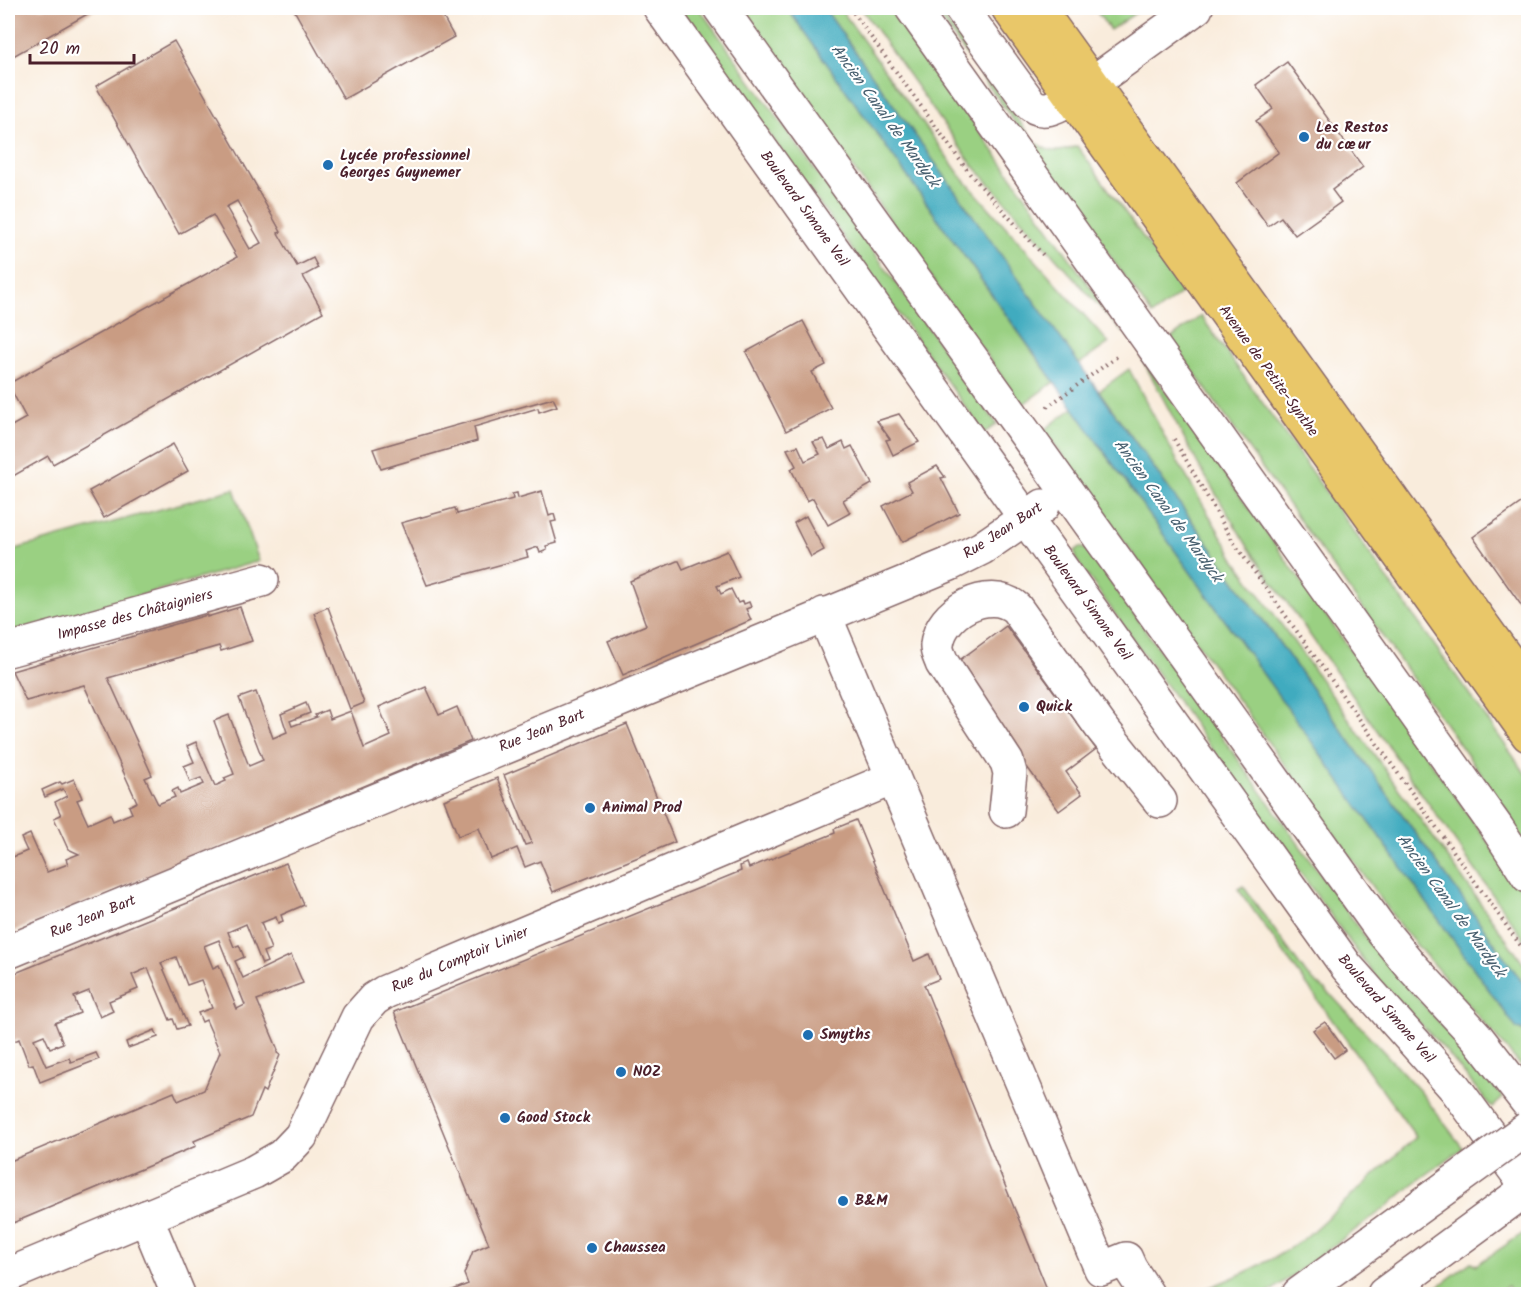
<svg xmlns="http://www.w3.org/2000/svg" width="1536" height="1302" font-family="Kalam,sans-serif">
	<rect width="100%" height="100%" fill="#fff"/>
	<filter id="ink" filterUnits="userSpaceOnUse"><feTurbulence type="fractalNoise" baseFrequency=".0167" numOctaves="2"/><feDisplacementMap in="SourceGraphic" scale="12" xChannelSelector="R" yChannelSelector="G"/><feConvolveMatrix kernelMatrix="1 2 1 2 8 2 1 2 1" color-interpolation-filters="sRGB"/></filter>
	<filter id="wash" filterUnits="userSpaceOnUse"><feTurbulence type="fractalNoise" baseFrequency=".008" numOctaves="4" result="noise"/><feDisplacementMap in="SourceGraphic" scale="24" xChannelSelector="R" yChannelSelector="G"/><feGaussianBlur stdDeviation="1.35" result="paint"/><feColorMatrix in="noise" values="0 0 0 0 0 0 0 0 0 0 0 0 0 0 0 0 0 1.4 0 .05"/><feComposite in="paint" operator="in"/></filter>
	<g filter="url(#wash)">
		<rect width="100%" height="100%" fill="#f9ecdc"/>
		<!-- green -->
		<g fill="#9ad082" stroke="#727856" stroke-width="1.5">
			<polygon points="679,8 699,8 997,424 984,433"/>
			<polygon points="739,8 787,8 1054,382 1022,405"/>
			<polygon points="824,8 840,8 960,175 1109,343 1079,364"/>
			<polygon points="861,8 892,8 1123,333 971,163"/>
			<path d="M933,8H937L1033,140C1047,153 1059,154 1077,146L1183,292L1152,315Z"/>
			<polygon points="1094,8 1143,8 1110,30"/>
			<polygon points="1201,316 1528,777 1528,851 1505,808 1170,339"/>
			<polygon points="1141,357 1528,898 1528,945 1248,547 1199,466"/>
			<polygon points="1129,369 1179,464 1236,561 1528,970 1528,990 1099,391"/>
			<path d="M1073,408L1517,1029C1535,1033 1528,1060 1528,1074L1401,927L1044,430Z"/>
			<polygon points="234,489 259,561 8,634 8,551"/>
			<polygon points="1080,547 1088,550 1374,949 1472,1059 1503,1098 1492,1108 1445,1050 1375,976 1347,938 1077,561 1075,551"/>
			<path d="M1243,886L1306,974L1332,996L1420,1091L1463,1148L1412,1185L1388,1206L1267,1294H1194C1233,1278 1271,1263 1306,1237L1416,1137L1238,889Z"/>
			<polygon points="1525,1232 1528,1237 1528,1294 1513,1294 1508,1286 1493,1294 1428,1294 1471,1262 1476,1265"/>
		</g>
		<!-- water -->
		<polygon fill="#40abbf" stroke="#456575" stroke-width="1.5" points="787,8 824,8 1528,990 1528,1037 1524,1031 1517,1029"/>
		<g id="blocks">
			<!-- building -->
			<g fill="#c99c83" fill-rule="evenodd">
				<polygon points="8,8 98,8 8,59"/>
				<polygon points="293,8 438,8 454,37 344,99"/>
				<path d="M174,41L258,189H257L281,232L278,233L297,266L313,258L318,268L303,276L323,312L53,464L48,456L8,479V428L26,418L8,384L237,257L213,215L179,234L96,86ZM237,201L261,243L250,249L226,207Z"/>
				<polygon points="1287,62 1363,167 1332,190 1341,202 1295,235 1281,217 1268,226 1237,183 1279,152 1256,121 1273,109 1256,85"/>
				<polygon points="803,321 826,365 812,372 831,408 786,431 746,352"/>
				<polygon points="553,398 557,406 539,412 538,408 474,427 477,441 381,469 373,449"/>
				<polygon points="899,414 919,442 893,455 886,440 890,439 877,421"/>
				<polygon points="824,439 829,449 843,442 846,449 852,446 872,484 843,500 850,513 828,525 813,498 807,501 791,469 796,466 787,449 798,446 805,461 820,454 813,442"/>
				<polygon points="173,444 188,471 104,518 89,491"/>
				<polygon points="937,466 945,477 941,478 959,513 902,542 883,506 912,491 907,482"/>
				<polygon points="542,491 549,516 554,514 556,521 551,522 557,543 546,546 547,550 540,553 538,547 526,551 528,557 427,585 401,523 455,508 457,514 513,499 512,494 517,493 518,498"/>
				<polygon points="1528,498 1528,615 1473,537"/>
				<polygon points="806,516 824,550 811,557 794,523"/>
				<polygon points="727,551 739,577 717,586 721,594 731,589 738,603 743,601 744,604 749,602 751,607 746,609 751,620 623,675 608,641 646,625 630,581 677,561 679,561 683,569"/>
				<polygon points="240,607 252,641 221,651 219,646 108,678 152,775 145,778 158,804 175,797 172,791 178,788 180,794 204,784 201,778 190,782 184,766 194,762 187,746 196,742 215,786 226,781 224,778 234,774 214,721 229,715 249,766 263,760 239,698 256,692 273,738 287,732 281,714 306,703 310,713 290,721 292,726 317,717 315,715 327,710 330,719 351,711 364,748 391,736 379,707 426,687 439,715 457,707 471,741 229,843 8,934 8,859 27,851 21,838 30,834 47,872 68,864 66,859 79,854 68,849 54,818 61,815 55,802 67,796 63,789 45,797 42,790 60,782 62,784 74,779 82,798 77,800 88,824 110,814 113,821 132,813 129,806 137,802 84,685 26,701 12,671 207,615 207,617"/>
				<polygon points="328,607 364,703 350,709 314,613"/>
				<polygon points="1006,626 1096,749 1066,772 1082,794 1059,811 953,665"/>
				<polygon points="627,724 675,842 553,892 540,861 525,867 517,848 491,859 479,828 458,836 444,800 497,778 525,845 532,843 504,775"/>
				<polygon points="856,820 914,961 929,954 939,979 924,985 1049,1294 443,1294 468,1284 464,1274 473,1251 489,1244 394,1012 741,871 740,866 747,863 749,868 835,833 834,829"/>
				<path d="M286,863L304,905L281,915L283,921L278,923L276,917L261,923L271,949L263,952L267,962L262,964L246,924L228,932L234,947L239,945L244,957L235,961L243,978L291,955L303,983L257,1000L278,1050L277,1053L280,1055L265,1092L262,1090L251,1117L194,1141L196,1146L8,1225V1162L174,1092L178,1101L204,1090L220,1052L206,1020L202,1022L198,1013L212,1008L201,980L187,985L176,957L161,963L188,1026L177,1029L173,1019L170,1020L148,968L132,975L138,989L109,1001L113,1011L100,1017L89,991L74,997L80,1013L55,1023L63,1043L50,1048L44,1035L34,1039L46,1066L69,1058L71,1062L96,1053L99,1059L40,1082L33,1064L29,1065L19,1039L8,1044V976ZM219,940L245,1005L237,1009L219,965L213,968L204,946Z"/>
				<polygon points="1325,1022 1345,1050 1334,1058 1313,1030"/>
				<polygon points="155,1030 158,1037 128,1048 126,1042"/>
			</g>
		</g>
	</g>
	<g filter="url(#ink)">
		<use href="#blocks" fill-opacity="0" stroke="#876769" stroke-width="1.5"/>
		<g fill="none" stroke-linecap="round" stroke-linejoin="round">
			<!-- minor casing -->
			<g stroke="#876769" stroke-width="36">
				<g id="minor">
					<polyline points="660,8 1347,967 1455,1088 1528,1188"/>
					<polyline points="720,8 1383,932 1411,966 1476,1036 1528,1103"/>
					<polyline points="912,8 1497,828 1528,876"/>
					<path d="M961,8L1029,102C1042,117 1059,105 1073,97L1196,8"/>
					<polyline points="824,614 1101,1269 1126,1259 1130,1268 1147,1294"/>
					<polyline points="8,650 262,580"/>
					<path d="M1006,811L1010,773L1007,762L942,663C940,657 936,651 937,645C940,612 989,585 1016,608L1101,727L1160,801"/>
					<polyline points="8,952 950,564 982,548 1043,506"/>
					<polyline points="146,1217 178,1294"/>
					<polyline points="8,1275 254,1172 282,1156 301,1136 358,1017 374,999 385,992 893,778"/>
					<polyline points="1299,1294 1430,1199"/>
					<polyline points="1384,1294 1528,1188"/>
				</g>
			</g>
			<!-- major casing -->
			<g stroke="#876769" stroke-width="36">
				<g id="major">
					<polyline points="1008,8 1528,735"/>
					<polyline points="1038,8 1528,688"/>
				</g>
			</g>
			<!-- path -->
			<g stroke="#876769" stroke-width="4" stroke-dasharray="1.5 4.5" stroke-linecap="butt">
				<polyline points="850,8 970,174 1043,255"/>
				<polyline points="1047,407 1118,356"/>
				<polyline points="1174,439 1234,543 1528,956"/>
			</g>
			<!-- minor -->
			<use href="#minor" stroke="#fff" stroke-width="33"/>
			<!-- major -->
			<use href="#major" stroke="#e9c769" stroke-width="33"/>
			<!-- minor-bridge casing -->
			<g stroke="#876769" stroke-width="36" stroke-linecap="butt">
				<polyline id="minor-bridge" points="1430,1199 1528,1128"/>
			</g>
			<!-- minor-bridge -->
			<use href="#minor-bridge" stroke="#fff" stroke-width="33"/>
		</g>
	</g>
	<!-- markers -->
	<g fill="#1f6fb2" stroke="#fff" stroke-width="2">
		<circle cx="1304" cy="137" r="6"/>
		<circle cx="328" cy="165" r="6"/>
		<circle cx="1024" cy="707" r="6"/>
		<circle cx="590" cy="808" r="6"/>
		<circle cx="808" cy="1035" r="6"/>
		<circle cx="621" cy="1072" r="6"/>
		<circle cx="505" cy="1118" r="6"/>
		<circle cx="843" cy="1201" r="6"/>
		<circle cx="592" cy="1248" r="6"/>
	</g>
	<g text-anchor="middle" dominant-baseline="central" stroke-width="4.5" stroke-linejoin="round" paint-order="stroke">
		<!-- poi labels -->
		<g font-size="15" font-weight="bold" fill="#4a1f2b" stroke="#fff" text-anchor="start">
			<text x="1316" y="128">Les Restos<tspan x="1316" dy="17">du cœur</tspan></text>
			<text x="340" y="156">Lycée professionnel<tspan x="340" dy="17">Georges Guynemer</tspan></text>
			<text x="1036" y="707">Quick</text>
			<text x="602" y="808">Animal Prod</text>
			<text x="820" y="1035">Smyths</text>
			<text x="633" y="1072">NOZ</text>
			<text x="517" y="1118">Good Stock</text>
			<text x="855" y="1201">B&amp;M</text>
			<text x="604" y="1248">Chaussea</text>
		</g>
		<!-- street labels -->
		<g font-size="15" fill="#4a1f2b" stroke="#fff">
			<text transform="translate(804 209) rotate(54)">Boulevard Simone Veil</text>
			<text transform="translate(1268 371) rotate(54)">Avenue de Petite-Synthe</text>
			<text transform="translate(1003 531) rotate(-33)">Rue Jean Bart</text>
			<text transform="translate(1087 603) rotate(54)">Boulevard Simone Veil</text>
			<text transform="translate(135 615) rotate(-15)">Impasse des Châtaigniers</text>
			<text transform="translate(542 731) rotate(-22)">Rue Jean Bart</text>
			<text transform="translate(93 917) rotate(-22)">Rue Jean Bart</text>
			<text transform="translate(460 960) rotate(-23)">Rue du Comptoir Linier</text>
			<text transform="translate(1386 1009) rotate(49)">Boulevard Simone Veil</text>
		</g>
		<!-- water labels -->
		<g font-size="16" font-style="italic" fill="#465e6e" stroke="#fff">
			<text transform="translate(885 116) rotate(54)">Ancien Canal de Mardyck</text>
			<text transform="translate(1168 511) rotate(54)">Ancien Canal de Mardyck</text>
			<text transform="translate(1451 906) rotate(54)">Ancien Canal de Mardyck</text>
		</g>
	</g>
	<!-- margin -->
	<rect width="1536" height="1302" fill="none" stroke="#fff" stroke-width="30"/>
	<!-- scale -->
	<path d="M30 54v9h104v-9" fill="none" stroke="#4a1f2b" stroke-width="3"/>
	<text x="39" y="54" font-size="18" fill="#4a1f2b" stroke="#ffffff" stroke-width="4.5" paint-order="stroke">20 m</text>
</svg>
